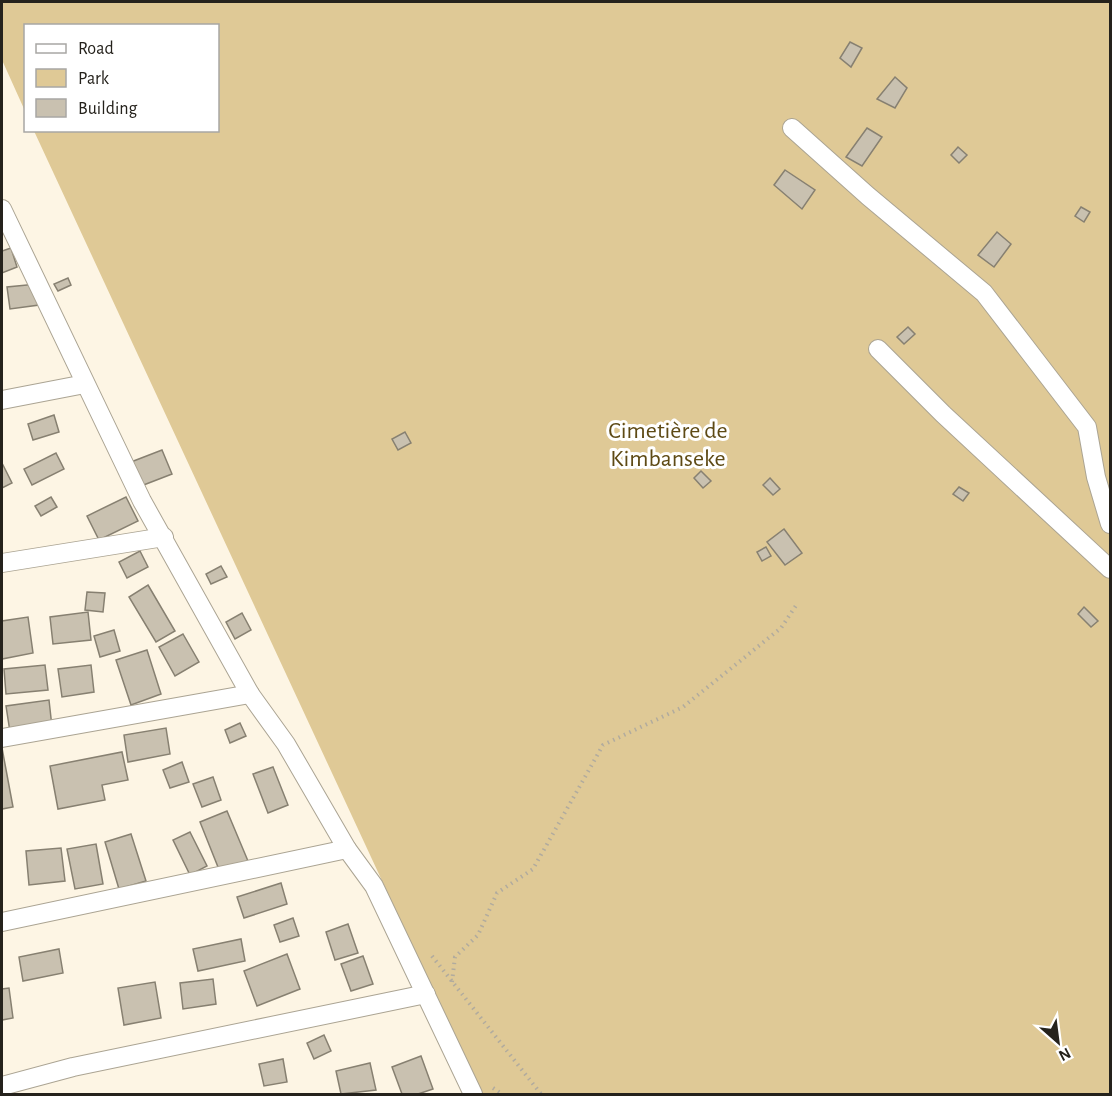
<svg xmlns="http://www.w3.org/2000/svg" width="1112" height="1096" font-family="'Alegreya Sans',sans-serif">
	<rect width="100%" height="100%" fill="#fdf5e4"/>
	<!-- green -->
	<polygon fill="#dfc996" points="2,2 1110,2 1110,1094 481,1094 34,131 218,130 218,26 26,26 25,111 2,60"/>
	<!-- building -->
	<g fill="#c9c1b0" stroke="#878071" stroke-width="1.5">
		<polygon points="850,42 862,48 851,67 840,58"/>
		<polygon points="895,77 907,88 895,108 877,99"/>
		<polygon points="867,128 882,137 862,166 846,157"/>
		<polygon points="958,147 967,155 959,163 951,155"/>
		<polygon points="785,170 815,190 802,209 774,185"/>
		<polygon points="1081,207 1090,212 1084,222 1075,216"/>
		<polygon points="997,232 1011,244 994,267 978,255"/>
		<polygon points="11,248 17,267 2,273 2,251"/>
		<polygon points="68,278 71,285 58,291 54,284"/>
		<polygon points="37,284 39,305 10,309 7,287"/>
		<polygon points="908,327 915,334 904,344 897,337"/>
		<polygon points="54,415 59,432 33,440 28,424"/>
		<polygon points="405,432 411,443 398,450 392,439"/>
		<polygon points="162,450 172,474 141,486 131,462"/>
		<polygon points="56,453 64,469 32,485 24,469"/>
		<polygon points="3,465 12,483 2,488 2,466"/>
		<polygon points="701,471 711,481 703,488 694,478"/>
		<polygon points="770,478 780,489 773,495 763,485"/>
		<polygon points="959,487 969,493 963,501 953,494"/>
		<polygon points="51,497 57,507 41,516 35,506"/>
		<polygon points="126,497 138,521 99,540 87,516"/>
		<polygon points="784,529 802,553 785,565 767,542"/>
		<polygon points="766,547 771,556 762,561 757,552"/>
		<polygon points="140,551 148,567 127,578 119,562"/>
		<polygon points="221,566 227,577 211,584 206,574"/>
		<polygon points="148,585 175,631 156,642 129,597"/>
		<polygon points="87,592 105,593 103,612 85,610"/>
		<polygon points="1084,607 1098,621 1091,627 1078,614"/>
		<polygon points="88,612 91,640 53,644 50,617"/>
		<polygon points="242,613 251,630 235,639 226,622"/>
		<polygon points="28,617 33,653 2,659 2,621"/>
		<polygon points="114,630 120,651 100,657 94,636"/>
		<polygon points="183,634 199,662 175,676 159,647"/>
		<polygon points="147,650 161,694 131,705 116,660"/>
		<polygon points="45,665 48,690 6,694 4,669"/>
		<polygon points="91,665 94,692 62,697 58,669"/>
		<polygon points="49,700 52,727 10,732 6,706"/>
		<polygon points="240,723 246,736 230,743 225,730"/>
		<polygon points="166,728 170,754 128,762 124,735"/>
		<polygon points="2,748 13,807 2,809"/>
		<polygon points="122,752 128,780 102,785 105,800 58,809 50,766"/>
		<polygon points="182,762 189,782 170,788 163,770"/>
		<polygon points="273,767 288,805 268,813 253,774"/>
		<polygon points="213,777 221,800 202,807 193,784"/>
		<polygon points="227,811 248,861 220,872 200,822"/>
		<polygon points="190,832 207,866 190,875 173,840"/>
		<polygon points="131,834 146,881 119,889 105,842"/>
		<polygon points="96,844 103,884 75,889 67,849"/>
		<polygon points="61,848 65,881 29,885 26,851"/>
		<polygon points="281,883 287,904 244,918 237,897"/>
		<polygon points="293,918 299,936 280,942 274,925"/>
		<polygon points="348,924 358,953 335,960 326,932"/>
		<polygon points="241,939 245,961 198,971 193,949"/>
		<polygon points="59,949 63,973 23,981 19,957"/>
		<polygon points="287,954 300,989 257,1006 244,971"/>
		<polygon points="363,956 373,984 351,991 341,964"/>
		<polygon points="213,979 216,1004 183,1009 180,983"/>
		<polygon points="155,982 161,1018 124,1025 118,988"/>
		<polygon points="9,988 13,1018 2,1020 2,989"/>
		<polygon points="324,1035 331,1051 314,1059 307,1043"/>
		<polygon points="421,1056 433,1089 418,1094 402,1094 392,1067"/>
		<polygon points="283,1059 287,1082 264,1086 259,1064"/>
		<polygon points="370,1063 376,1090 341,1094 336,1071"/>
	</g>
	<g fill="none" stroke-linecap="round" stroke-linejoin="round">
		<!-- street casing -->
		<g stroke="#aba493" stroke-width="20">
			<g id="street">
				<polyline points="792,128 868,196 984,293 1087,427 1096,477 1110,524"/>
				<polyline points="2,209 142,501 250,694 286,744 347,849 374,886 473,1094"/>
				<polyline points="878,349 943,414 1110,569"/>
				<polyline points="2,400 85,384"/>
				<polyline points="2,563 164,537"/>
				<polyline points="2,738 250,694"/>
				<polyline points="2,922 347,849"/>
				<polyline points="2,1086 73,1067 426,994"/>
			</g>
		</g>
		<!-- path -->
		<g stroke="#b1ab9e" stroke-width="4" stroke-dasharray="1.5 4.5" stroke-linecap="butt">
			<polyline points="432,956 541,1094"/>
			<polyline points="452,982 455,957 478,935 497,893 533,869 603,745 683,707 781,628 797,604"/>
			<polyline points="493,1088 502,1094"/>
		</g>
		<!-- street -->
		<use href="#street" stroke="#fff" stroke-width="18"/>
	</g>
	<g text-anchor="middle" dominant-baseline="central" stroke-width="6" stroke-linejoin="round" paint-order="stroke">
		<!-- park labels -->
		<g font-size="24" fill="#5e4a15" stroke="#fff">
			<text x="668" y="431">Cimetière de<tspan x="668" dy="28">Kimbanseke</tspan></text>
		</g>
	</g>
	<!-- border -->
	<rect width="1112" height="1096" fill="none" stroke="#25221c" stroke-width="6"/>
	<!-- legend -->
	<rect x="24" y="24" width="195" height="108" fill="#ffffff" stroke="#a8a7a4" stroke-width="1.5"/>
	<rect x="36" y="44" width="30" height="9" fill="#ffffff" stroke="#a8a7a4" stroke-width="1.5"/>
	<text x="78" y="54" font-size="18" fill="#25221c">Road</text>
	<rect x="36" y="69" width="30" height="18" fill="#dfc996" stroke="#a8a7a4" stroke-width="1.5"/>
	<text x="78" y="84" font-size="18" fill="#25221c">Park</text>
	<rect x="36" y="99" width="30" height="18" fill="#c9c1b0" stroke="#a8a7a4" stroke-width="1.5"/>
	<text x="78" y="114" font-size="18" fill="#25221c">Building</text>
	<!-- north arrow -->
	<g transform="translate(1058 1042) rotate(152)" stroke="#ffffff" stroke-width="4.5" paint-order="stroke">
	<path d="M0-4.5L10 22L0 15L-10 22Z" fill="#25221c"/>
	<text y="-9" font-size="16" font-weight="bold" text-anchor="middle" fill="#25221c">N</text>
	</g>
</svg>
